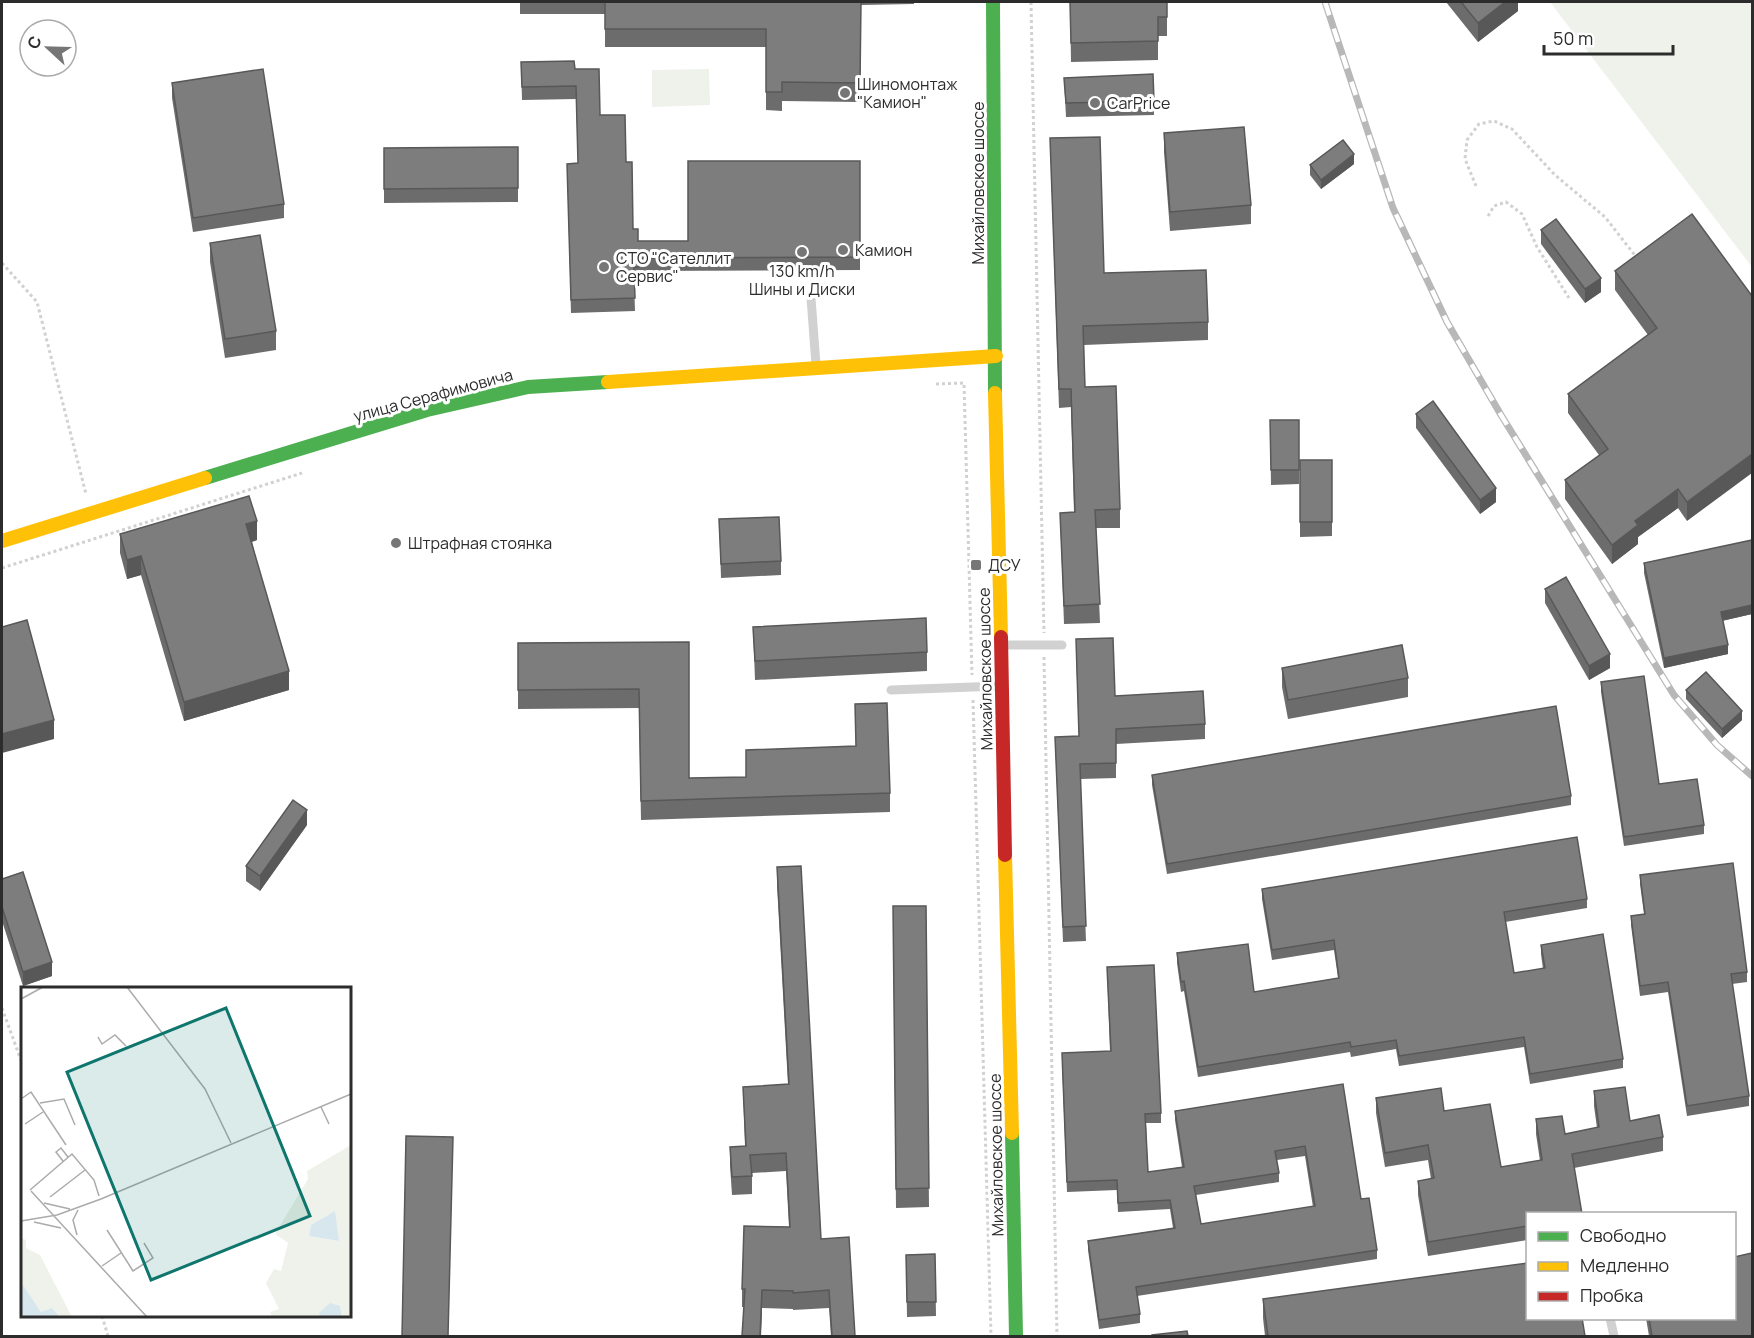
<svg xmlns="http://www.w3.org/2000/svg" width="1754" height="1338" font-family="Manrope,sans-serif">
	<rect width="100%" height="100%" fill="#fff"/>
	<!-- green -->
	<g fill="#eff2eb">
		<polygon points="1550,2 1752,2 1752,267"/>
		<polygon points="709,69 710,105 652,107 652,70"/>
	</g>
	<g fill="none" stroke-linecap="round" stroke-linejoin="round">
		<!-- path -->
		<g stroke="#d1d1d1" stroke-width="3" stroke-dasharray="3 3" stroke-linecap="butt">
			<polyline points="1031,2 1044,633"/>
			<polyline points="1476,186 1465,159 1467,140 1479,124 1494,121 1512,129 1555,175 1605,217 1637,258"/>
			<polyline points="1488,216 1494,206 1506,202 1522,214 1537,247 1569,298"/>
			<polyline points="2,263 37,302 86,494"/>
			<polyline points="936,384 964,383 972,675"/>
			<polyline points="2,568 302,473"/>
			<polyline points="1044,657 1057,1336"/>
			<polyline points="973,700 991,1336"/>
			<polyline points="2,1008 22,1063"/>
			<polyline points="102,1316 108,1336"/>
		</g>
		<!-- lane -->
		<g stroke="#d1d1d1" stroke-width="9">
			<polyline points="811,298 816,365"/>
			<polyline points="1004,645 1062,645"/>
			<polyline points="891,690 1000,686"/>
			<polyline points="1610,1318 1614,1336"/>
		</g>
		<!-- fast -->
		<g stroke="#4caf50" stroke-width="14">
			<polyline points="993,2 995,393"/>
			<polyline points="205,478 427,410 528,387 608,382"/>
			<polyline points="1012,1133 1016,1336"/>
		</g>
		<!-- slow -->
		<g stroke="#ffc107" stroke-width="14">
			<polyline points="608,382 996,356"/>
			<polyline points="995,393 1001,637"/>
			<polyline points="2,541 205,478"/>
			<polyline points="1005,855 1012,1133"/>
		</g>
		<!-- jam -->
		<polyline stroke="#c62828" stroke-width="14" points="1001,637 1005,855"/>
		<!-- rail casing -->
		<g stroke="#b8b8b8" stroke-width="7">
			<polyline id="rail" points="1325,2 1393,208 1447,322 1501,415 1674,695 1717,745 1752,776"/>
		</g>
		<!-- rail -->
		<use href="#rail" stroke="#fff" stroke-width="4.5" stroke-dasharray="14" stroke-linecap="butt"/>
	</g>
	<!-- wall -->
	<g fill="#6c6c6c" fill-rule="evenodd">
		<polygon points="520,2 914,2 914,4 861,5 860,102 782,101 782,111 766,110 766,47 605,47 605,14 520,14"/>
		<polygon points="1070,2 1167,2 1167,36 1158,36 1158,60 1071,62"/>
		<polygon points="1446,2 1518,2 1518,11 1478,42"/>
		<polygon points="521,62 575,69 626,162 633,229 638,241 688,241 860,161 860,270 639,271 639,280 634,280 635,311 571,313 567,164 578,163 576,99 522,100"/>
		<polygon points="1153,74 1154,115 1066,117 1064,78"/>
		<polygon points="172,83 284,204 284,218 193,232 172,98"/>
		<polygon points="1164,133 1251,205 1251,224 1170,231 1164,152"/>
		<polygon points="1050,138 1104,273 1208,322 1208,340 1084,345 1085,387 1120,509 1120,528 1096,528 1100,623 1064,624 1060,513 1074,512 1071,407 1059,408"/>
		<polygon points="518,147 518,202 384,203 384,148"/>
		<polygon points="1354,164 1321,189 1310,175 1310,165"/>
		<polygon points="1692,214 1687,521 1678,508 1638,537 1638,544 1612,564 1565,499 1565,480 1599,455 1568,413 1568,394 1648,335 1615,290 1615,271"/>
		<polygon points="1541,230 1601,292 1585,303 1541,244"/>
		<polygon points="210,243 276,331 276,350 225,358 210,262"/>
		<polygon points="1416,414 1496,502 1480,514 1416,428"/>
		<polygon points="1270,420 1299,420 1299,484 1271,485"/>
		<polygon points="1300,460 1332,460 1332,536 1300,537"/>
		<polygon points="719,519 781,561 781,575 721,578"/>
		<polygon points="120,534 257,540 252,542 289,690 184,721 141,575 127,579 120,553"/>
		<polygon points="1752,540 1752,614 1722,621 1728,654 1664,668 1644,573 1644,563"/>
		<polygon points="1545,589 1610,668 1589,680 1545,603"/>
		<polygon points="753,627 927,652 927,671 755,680"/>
		<polygon points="689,642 689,778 746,777 746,750 856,746 855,704 890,793 890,812 641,820 639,708 518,709 518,643"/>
		<polygon points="1076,654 1115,696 1205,724 1205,739 1116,744 1116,778 1080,779 1086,941 1063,942 1055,737 1079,736"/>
		<polygon points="1282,668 1408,678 1408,697 1288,719 1282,687"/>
		<polygon points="1601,682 1659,784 1704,825 1704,834 1624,846 1601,692"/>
		<polygon points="1686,690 1742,720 1722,738 1686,699"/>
		<polygon points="1152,775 1571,796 1571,805 1167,874 1152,785"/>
		<polygon points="307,825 260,891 246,881 246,866"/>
		<polygon points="777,867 821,1239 855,1336 831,1336 829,1308 793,1310 793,1309 762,1308 761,1336 742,1336 744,1307 742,1307 742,1289 789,1227 786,1171 752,1173 752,1194 732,1195 730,1165 730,1147 745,1146 743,1087 788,1085 777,885"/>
		<polygon points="1640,875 1747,972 1747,982 1732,984 1749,1096 1749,1106 1687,1116 1668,992 1640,996 1631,925 1631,916 1644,914 1640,884"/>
		<polygon points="2,879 52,976 23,986 2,921"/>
		<polygon points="1262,889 1587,899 1587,908 1505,922 1514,973 1543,969 1541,954 1541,945 1623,1059 1623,1068 1530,1084 1524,1047 1399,1066 1396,1049 1351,1057 1350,1052 1198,1077 1184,991 1181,992 1177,963 1177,953 1254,992 1338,978 1334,950 1272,960 1262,899"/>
		<polygon points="893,906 926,906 929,1207 896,1208"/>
		<path d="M1107,967L1161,1113V1123H1146L1148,1172L1182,1167L1175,1120V1111L1343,1084L1361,1199L1377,1250V1259L1137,1296L1140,1314V1323L1099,1329L1088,1250V1241L1173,1228L1170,1209L1118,1212L1117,1190L1067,1192L1062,1062L1110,1051ZM1305,1156L1313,1207L1201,1224L1196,1195L1279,1182V1173L1277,1160Z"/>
		<polygon points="1594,1091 1630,1121 1663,1137 1663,1151 1574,1168 1527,1214 1527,1240 1428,1256 1418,1195 1418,1181 1431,1179 1428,1160 1385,1167 1376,1113 1376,1098 1444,1111 1501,1167 1540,1161 1536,1134 1536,1119 1565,1134 1597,1128 1594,1106"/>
		<polygon points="935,1254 936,1316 907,1317 906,1255"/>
		<polygon points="1263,1299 1585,1336 1265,1336 1263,1318"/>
		<polygon points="1646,1318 1734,1318 1752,1336 1649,1336"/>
	</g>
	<!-- shaded-wall -->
	<g fill="#585858">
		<polygon points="1505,2 1518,2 1518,11 1478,42 1478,23"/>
		<polygon points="1354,154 1354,164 1321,189 1321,180"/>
		<polygon points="1601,278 1601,292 1585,303 1585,289"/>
		<polygon points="1752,454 1752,473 1687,521 1687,502"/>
		<polygon points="1496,488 1496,502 1480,514 1480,500"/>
		<polygon points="1678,489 1678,508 1638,537 1638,544 1612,564 1612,545 1635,521"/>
		<polygon points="257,521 257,540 246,543 246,524"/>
		<polygon points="141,556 141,575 127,579 127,560"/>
		<polygon points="1752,605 1752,614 1721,621 1721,612"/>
		<polygon points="1728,645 1728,654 1664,668 1664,658"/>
		<polygon points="1610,654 1610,668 1589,680 1589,666"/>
		<polygon points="289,671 289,690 184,721 184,702"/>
		<polygon points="1742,711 1742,720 1722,738 1722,729"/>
		<polygon points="54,720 54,739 2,753 2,734"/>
		<polygon points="307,810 307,825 260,891 260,876"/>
		<polygon points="52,962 52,976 23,986 23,972"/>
		<polygon points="762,1290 761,1336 760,1336"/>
	</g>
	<!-- building -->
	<g fill="#7d7d7d" stroke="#585858" stroke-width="1.5" fill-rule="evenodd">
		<polygon points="605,2 861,2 860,83 782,82 782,92 766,92 766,29 605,29"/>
		<polygon points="1070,2 1167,2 1167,17 1158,17 1158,41 1071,43"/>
		<polygon points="1461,2 1505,2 1478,23"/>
		<polygon points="574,61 575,69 599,69 600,115 625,115 626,162 632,162 633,229 638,229 638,241 688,241 688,161 860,161 860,257 638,258 639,267 634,267 635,298 571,300 567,164 578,163 576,86 522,87 521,62"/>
		<polygon points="263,69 284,204 193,218 172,83"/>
		<polygon points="1153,74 1154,101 1066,103 1064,78"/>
		<polygon points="1244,127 1251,205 1170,212 1164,133"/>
		<polygon points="1100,137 1104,273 1206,270 1208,322 1083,326 1085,387 1116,386 1120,509 1095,510 1100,604 1064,606 1060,513 1075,512 1071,389 1059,389 1050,138"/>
		<polygon points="1343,140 1354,154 1321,180 1310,165"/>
		<polygon points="518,147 518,188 384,189 384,148"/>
		<polygon points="1692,214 1752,296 1752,454 1687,502 1678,489 1635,521 1638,525 1612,545 1565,480 1608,449 1568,394 1657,328 1615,271"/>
		<polygon points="1556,219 1601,278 1585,289 1541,230"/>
		<polygon points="260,235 276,331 225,339 210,243"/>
		<polygon points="1433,401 1496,488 1480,500 1416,414"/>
		<polygon points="1270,420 1299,420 1299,470 1271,470"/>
		<rect x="1300" y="460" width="32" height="62"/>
		<polygon points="249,496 257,521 246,524 289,671 184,702 141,556 127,560 120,534"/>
		<polygon points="779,517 781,561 721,564 719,519"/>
		<polygon points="1752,540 1752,605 1721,612 1728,645 1664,658 1644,563"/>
		<polygon points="1566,577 1610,654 1589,666 1545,589"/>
		<polygon points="926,618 927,652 755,661 753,627"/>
		<polygon points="27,620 54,720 2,734 2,627"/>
		<polygon points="1113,638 1115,696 1203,691 1205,724 1116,729 1116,763 1080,764 1086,926 1063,927 1055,737 1079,736 1076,639"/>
		<polygon points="689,642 689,778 746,777 746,750 856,746 855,704 887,703 890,793 641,801 639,689 518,690 518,643"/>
		<polygon points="1402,645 1408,678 1288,700 1282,668"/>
		<polygon points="1706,672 1742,711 1722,729 1686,690"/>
		<polygon points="1644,676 1659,784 1697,779 1704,825 1624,837 1601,682"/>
		<polygon points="1556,706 1571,796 1167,864 1152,775"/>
		<polygon points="293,800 307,810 260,876 246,866"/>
		<polygon points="1577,837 1587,899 1504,912 1514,973 1545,968 1541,945 1603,934 1623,1059 1530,1074 1524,1037 1399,1056 1396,1040 1351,1047 1350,1042 1198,1067 1184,981 1181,982 1177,953 1248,944 1254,992 1339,978 1334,940 1272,950 1262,889"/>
		<polygon points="1733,863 1747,972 1731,974 1749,1096 1687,1106 1668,982 1640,986 1631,916 1645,914 1640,875"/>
		<polygon points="801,866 821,1239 849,1237 855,1336 832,1336 829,1290 793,1293 793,1291 762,1290 760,1336 742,1336 745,1289 742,1289 744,1226 790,1227 786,1153 750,1155 752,1176 732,1177 730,1147 746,1146 743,1087 789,1084 777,867"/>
		<polygon points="23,872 52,962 23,972 2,907 2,879"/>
		<polygon points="893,906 926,906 929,1188 896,1189"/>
		<path d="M1154,965L1161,1113L1145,1114L1148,1172L1184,1167L1175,1111L1343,1084L1361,1199L1369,1198L1377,1250L1136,1287L1140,1314L1099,1320L1088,1241L1175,1228L1170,1200L1118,1203L1117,1180L1067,1182L1062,1053L1111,1051L1107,967ZM1305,1146L1315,1206L1201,1224L1194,1186L1279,1173L1275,1151Z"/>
		<polygon points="1625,1087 1630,1121 1659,1115 1663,1137 1572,1154 1582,1214 1527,1214 1527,1226 1428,1242 1418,1181 1434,1178 1428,1145 1385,1153 1376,1098 1441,1088 1444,1111 1490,1104 1501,1167 1542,1160 1536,1119 1562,1116 1565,1134 1599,1127 1594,1091"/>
		<polygon points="406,1136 453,1137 448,1336 402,1336"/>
		<polygon points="1752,1253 1752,1336 1652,1336 1649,1318 1734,1318 1734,1257"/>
		<polygon points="935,1254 936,1302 907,1302 906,1255"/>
		<polygon points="1527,1263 1527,1318 1582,1318 1585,1336 1268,1336 1263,1299"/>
		<polygon points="1187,1331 1188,1336 1152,1336 1152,1335"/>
	</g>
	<!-- markers -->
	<g fill="#767676" stroke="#fff" stroke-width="2">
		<circle cx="845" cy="93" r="6"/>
		<circle cx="1095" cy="103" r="6"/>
		<circle cx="843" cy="250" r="6"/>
		<circle cx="802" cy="252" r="6"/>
		<circle cx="604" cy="267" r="6"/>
		<circle cx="396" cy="543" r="6"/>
		<rect x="970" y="559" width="12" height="12" rx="3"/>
	</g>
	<g text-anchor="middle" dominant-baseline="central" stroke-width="6" stroke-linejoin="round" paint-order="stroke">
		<!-- poi labels -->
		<g font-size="16" fill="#2c2c2c" stroke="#fff" text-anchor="start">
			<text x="857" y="84">Шиномонтаж<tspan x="857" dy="18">"Камион"</tspan></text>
			<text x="1107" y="103">CarPrice</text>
			<text x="855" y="250">Камион</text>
			<text x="616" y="258">СТО "Сателлит<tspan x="616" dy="18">Сервис"</tspan></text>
			<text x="802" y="271" text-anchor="middle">130 km/h<tspan x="802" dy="18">Шины и Диски</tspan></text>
			<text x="408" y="543">Штрафная стоянка</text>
			<text x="988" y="565">ДСУ</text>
		</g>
		<!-- street labels -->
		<g font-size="16" fill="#2c2c2c" stroke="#fff">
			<text transform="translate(978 183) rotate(-90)">Михайловское шоссе</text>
			<text transform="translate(433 395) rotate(-15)">улица Серафимовича</text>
			<text transform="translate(985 669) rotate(-91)">Михайловское шоссе</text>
			<text transform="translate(996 1155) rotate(-91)">Михайловское шоссе</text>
		</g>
	</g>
	<!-- overview -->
	<g transform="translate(21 987)">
		<rect width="330" height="330" fill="#fff"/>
		<path d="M330,158V330H321L319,319L298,326L299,330H251L249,325L258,322L245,296L253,282L260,284L267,256L254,247L287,192L286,184ZM313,225L318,254L288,249L290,238ZM0,251L5,253V261L19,268L51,330H39L32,322L20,325L0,296Z" fill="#eff2eb" fill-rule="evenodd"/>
		<path d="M314,224L318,254L288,249L290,238ZM0,295L20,325L31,321L39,330H0ZM309,316L319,319L321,330H299L298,326Z" fill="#d8e6ee"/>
		<path fill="none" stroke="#ababab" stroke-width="1.5" d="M106,0L184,102L210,156M0,12L22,0M77,50L81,57L94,48L105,59M0,112L10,105L45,158M19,116L43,112L54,138M300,120L308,137M4,137L22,125M42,174L35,165L40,161L47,170M9,203L51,167L73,193L78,209M10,204L126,330M29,210L64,183M23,216L49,222M0,234L36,228L80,212L330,107M13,235L40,241M86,243L112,284L132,271L123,256M56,248L52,233L57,223M81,279L100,266"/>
		<path fill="#0f766e" fill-opacity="0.15" stroke="#0f766e" stroke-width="3" d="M205,21L289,229L130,293L46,85Z"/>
		<rect width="330" height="330" fill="none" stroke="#2c2c2c" stroke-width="3"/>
	</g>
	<!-- border -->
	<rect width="1754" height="1338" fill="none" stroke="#2c2c2c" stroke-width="6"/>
	<!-- legend -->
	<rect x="1526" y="1212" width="210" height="108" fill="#ffffff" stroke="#ababab" stroke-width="1.5"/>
	<rect x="1538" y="1232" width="30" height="9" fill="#4caf50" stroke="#ababab" stroke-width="1.5"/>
	<text x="1580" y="1242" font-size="18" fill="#2c2c2c">Свободно</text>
	<rect x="1538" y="1262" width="30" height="9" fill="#ffc107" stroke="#ababab" stroke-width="1.5"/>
	<text x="1580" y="1272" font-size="18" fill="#2c2c2c">Медленно</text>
	<rect x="1538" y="1292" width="30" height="9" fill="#c62828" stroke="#ababab" stroke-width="1.5"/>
	<text x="1580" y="1302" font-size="18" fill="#2c2c2c">Пробка</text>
	<!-- north arrow -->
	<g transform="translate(48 48) rotate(292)"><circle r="28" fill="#ffffff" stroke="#ababab" stroke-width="1.5"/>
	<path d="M0-4.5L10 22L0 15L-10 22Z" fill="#767676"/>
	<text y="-9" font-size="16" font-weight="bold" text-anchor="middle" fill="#2c2c2c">С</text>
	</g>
	<!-- scale -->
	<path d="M1544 45v9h129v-9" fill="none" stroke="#2c2c2c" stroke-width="3"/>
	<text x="1553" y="45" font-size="18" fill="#2c2c2c" stroke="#ffffff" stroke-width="4.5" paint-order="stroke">50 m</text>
</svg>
